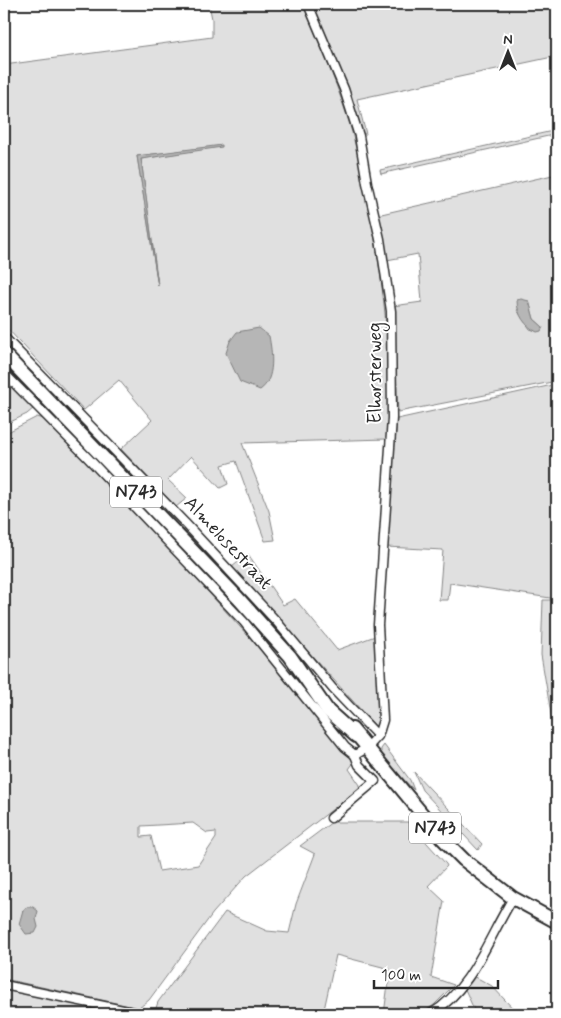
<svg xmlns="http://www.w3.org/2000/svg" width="561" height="1018" font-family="Mynerve,sans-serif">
	<rect width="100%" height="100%" fill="#fff"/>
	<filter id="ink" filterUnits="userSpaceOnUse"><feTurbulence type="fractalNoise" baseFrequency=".02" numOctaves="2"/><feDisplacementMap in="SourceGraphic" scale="10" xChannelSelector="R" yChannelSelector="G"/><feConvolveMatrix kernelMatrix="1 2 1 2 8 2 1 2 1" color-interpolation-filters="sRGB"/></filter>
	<g filter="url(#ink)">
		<!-- green -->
		<g fill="#e0e0e0" stroke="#868686" fill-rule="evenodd">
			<path d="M209,4H303C318,40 334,76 346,113C355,139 360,167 366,194C384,279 392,352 387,439L242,443L269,511L275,540L265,541L236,461L222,465L228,484L220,488L191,456L168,480L187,498L176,507L121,449L152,420L119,380L84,410L4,325V65L212,37V19ZM222,146L141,159L158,285L137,156Z"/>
			<polygon points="313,4 557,4 557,56 357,99 366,134 361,134 340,71"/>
			<polygon points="557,130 557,134 393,171 381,174 380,170"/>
			<path d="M557,174V381L398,412L393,306L422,302L418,254L387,260L377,215ZM529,301L534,319L543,327L536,331L530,329L517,310Z"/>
			<polygon points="4,378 34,408 27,414 4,425"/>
			<polygon points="557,384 557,599 450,583 448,600 439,600 443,550 386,547 397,419"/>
			<path d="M37,417L44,419C151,530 258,641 355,761L349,769L360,785L359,789L246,876L213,913L149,1000L139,1008L4,979V434ZM193,823L207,833L216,832V838L198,865L159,871L151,836L141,837V826Z"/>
			<polygon points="248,554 283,605 295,599 337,650 375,636 379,730 232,567"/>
			<polygon points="543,600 557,600 557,749 541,655"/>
			<polygon points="384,745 410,780 414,790 381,756 381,749"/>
			<polygon points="414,772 482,844 478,850 422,790"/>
			<polygon points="332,822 408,822 446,864 447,866 428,886 444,901 431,977 454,985 434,1005 420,1014 384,1014 390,969 336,955 323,1014 154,1014 158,1002 225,912 267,931 289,933 296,904 315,854 300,846"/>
			<polygon points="472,975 492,986 518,1014 476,1014 464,987"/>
			<polygon points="4,988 130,1014 4,1014"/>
		</g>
		<!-- water -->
		<g fill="#b6b6b6" stroke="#7e7e7e">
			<polygon points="222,145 222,147 141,159 158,286 137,156"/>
			<path d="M521,299L529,301L534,319L543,327L541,331L537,332C525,326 517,315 517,300Z"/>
			<path d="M259,328L269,336C272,352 276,379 260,390L240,382L226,353L230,341L237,332Z"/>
			<polygon points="27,907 33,907 38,911 36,919 38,927 35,933 26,934 19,924 23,910"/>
		</g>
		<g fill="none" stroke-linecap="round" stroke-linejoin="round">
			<!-- street casing -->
			<g stroke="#2b2b2b" stroke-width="11">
				<g id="street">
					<polyline points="308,4 344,89 359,136 367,183 380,239 391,311 392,418 378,625 383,720 378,736 367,748 355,755"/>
					<polyline points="4,337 185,523 277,622 333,689 378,736"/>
					<polyline points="4,373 88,458 244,622 345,747 355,755"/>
					<polyline points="331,818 375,781 359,765 355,755"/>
					<polyline points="4,985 142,1014"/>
					<path d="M431,1014C473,988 488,938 513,898"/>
				</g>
			</g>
			<!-- primary casing -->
			<g stroke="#2b2b2b" stroke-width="16">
				<g id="primary">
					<polyline points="4,354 238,598 290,656 328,711 356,736"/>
					<polyline points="352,729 442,838 464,860 513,898 557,922"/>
				</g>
			</g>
			<!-- street -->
			<use href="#street" stroke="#fff" stroke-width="8"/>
			<!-- primary -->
			<use href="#primary" stroke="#fff" stroke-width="12"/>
		</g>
	</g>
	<g text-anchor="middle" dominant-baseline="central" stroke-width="4" stroke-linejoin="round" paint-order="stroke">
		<!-- shield labels -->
		<g fill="#fff" stroke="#6b6b6b" stroke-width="1">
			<rect x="110" y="476.5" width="52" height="31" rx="4"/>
			<rect x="409" y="812.5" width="52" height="31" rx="4"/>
		</g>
		<g font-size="18" font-weight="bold" fill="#2b2b2b">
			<text x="136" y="492">N743</text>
			<text x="435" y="828">N743</text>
		</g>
		<!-- street labels -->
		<g font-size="19" fill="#2b2b2b" stroke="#fff">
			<text transform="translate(375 373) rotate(-90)">Elhorsterweg</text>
			<text transform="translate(228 543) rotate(47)">Almelosestraat</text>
		</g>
	</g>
	<!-- margin -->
	<rect width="561" height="1018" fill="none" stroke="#fff" stroke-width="20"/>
	<rect x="10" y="10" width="541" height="998" fill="none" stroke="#2b2b2b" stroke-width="2" filter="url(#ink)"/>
	<!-- north arrow -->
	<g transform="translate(508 52)" stroke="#ffffff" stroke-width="4" paint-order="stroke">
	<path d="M0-4L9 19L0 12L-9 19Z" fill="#2b2b2b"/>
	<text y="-8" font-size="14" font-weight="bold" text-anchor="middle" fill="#2b2b2b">N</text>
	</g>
	<!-- scale -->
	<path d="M374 980v8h124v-8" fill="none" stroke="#2b2b2b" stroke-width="2.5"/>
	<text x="381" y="980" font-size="15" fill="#2b2b2b" stroke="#ffffff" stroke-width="4" paint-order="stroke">100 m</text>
</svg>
